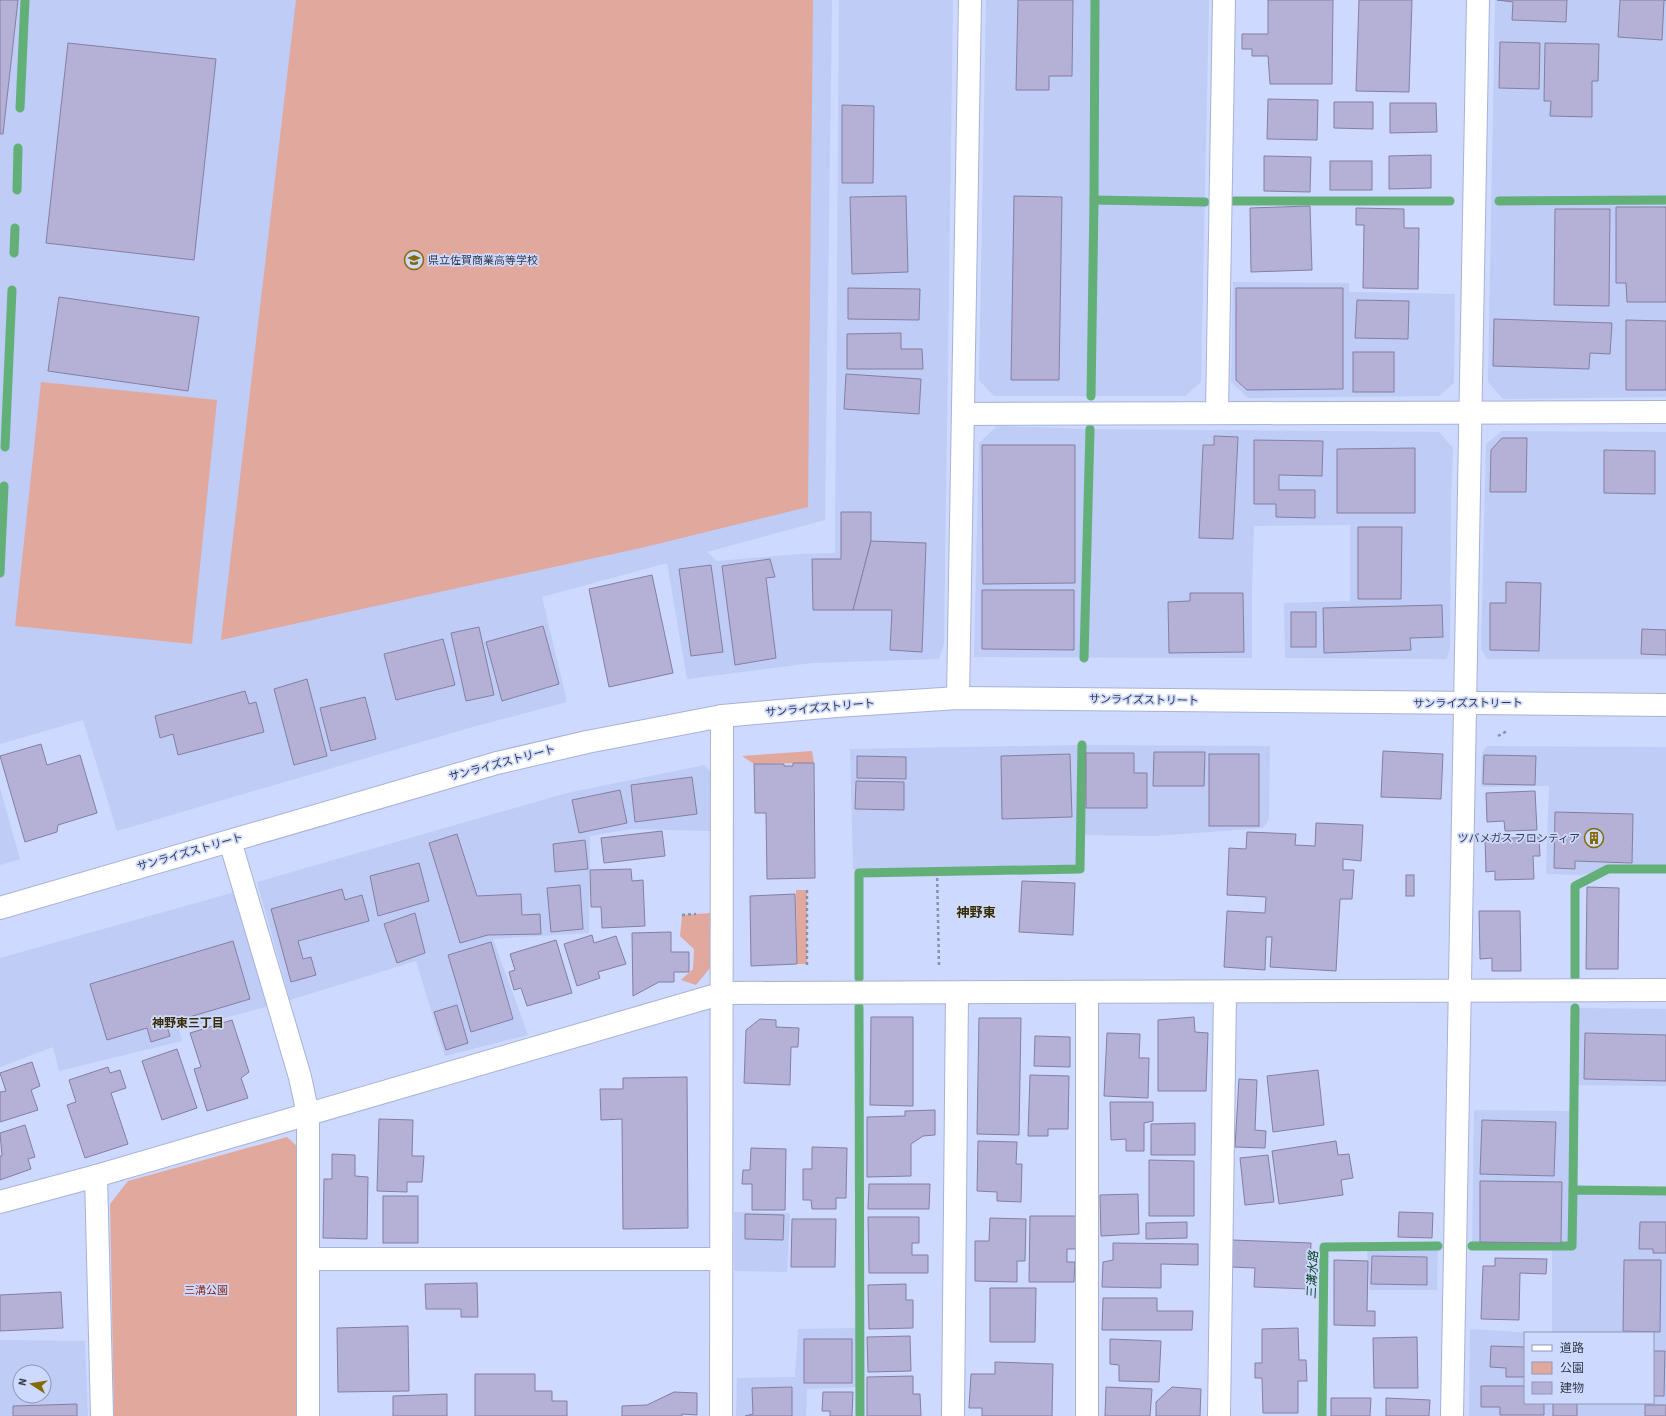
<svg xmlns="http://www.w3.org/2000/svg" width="1666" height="1416" font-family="'Source Sans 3','Noto Sans JP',sans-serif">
	<rect width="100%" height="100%" fill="#cdd9fe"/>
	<!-- built -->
	<g fill="#beccf6" fill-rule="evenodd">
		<polygon points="0,0 832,0 825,520 707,552 717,561 799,554 835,553 839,0 953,0 944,644 939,659 812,663 687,679 667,563 542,597 567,702 469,728 117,831 83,720 0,744"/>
		<polygon points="986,0 1209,0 1201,382 1185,396 994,396 979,380"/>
		<polygon points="1495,0 1666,0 1666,397 1503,399 1488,382"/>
		<polygon points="1233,282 1349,283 1349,292 1455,294 1454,383 1439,396 1248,398 1231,382"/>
		<polygon points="997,426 1090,429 1439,432 1453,448 1451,500 1450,647 1447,659 1285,658 1284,603 1350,601 1350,525 1254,526 1252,585 1252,658 974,657 979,443"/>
		<polygon points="1502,431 1666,432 1666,659 1487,659 1481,649 1486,444"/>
		<polygon points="1082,745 1270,746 1269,819 1263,828 1155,836 1080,835 1080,869 859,873 853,869 850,749"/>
		<polygon points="1487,746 1666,747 1666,869 1608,869 1581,875 1546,874 1549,786 1481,787 1482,753"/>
		<polygon points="705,765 710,772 711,831 631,829 590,836 589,933 493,939 528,1035 445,1056 416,961 290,1000 257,882 567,793"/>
		<polygon points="0,788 20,859 0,865"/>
		<polygon points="235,892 269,1006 179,1030 182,1041 59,1071 53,1047 0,1067 0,958"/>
		<polygon points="1575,1008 1666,1009 1666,1086 1574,1085"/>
		<polygon points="1474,1110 1574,1111 1574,1190 1666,1191 1666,1416 1469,1416 1470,1329 1535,1333 1525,1333 1525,1403 1653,1403 1653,1333 1552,1333 1552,1246 1472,1246"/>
		<polygon points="734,1212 790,1213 787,1272 734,1271"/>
		<polygon points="1438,1246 1437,1290 1369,1290 1367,1247"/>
		<polygon points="859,1328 859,1387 807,1389 806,1416 736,1416 737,1378 795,1377 798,1329"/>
		<path d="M0,1340L85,1341L88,1416H0ZM20,1372H44V1396H20Z"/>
	</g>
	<!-- green -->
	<g fill="#e1a89d">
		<polygon points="296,0 813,0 808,507 645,547 221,640"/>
		<polygon points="41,382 217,400 192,644 15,626"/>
		<polygon points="812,751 814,763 754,764 742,756"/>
		<polygon points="796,890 807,890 807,964 797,964"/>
		<polygon points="710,913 711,967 696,985 681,980 693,969 694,949 680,936 682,915"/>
		<polygon points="287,1137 300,1149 301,1416 114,1416 110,1204 128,1181"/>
	</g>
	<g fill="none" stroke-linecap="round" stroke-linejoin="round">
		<!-- stream -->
		<g stroke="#62af78" stroke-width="9">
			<polyline points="20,108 25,0"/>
			<polyline points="17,190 18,148"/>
			<polyline points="1094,200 1205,202"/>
			<polyline points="1234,201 1450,201"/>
			<polyline points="1499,201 1666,200"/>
			<polyline points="14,253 15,228"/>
			<polyline points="1091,396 1094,200 1095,0"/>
			<polyline points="5,447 12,290"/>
			<polyline points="0,573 4,486"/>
			<polyline points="1084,658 1090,429"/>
			<polyline points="1575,977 1575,886 1608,869 1666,869"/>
			<polyline points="859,978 859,873 1080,869 1082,745"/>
			<polyline points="859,1007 860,1416"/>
			<polyline points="1573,1190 1575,1008"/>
			<polyline points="1472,1246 1572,1246 1573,1190 1666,1191"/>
			<polyline points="1322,1416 1324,1247 1438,1246"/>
		</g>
	</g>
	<!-- building -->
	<g fill="#b5b0d5" stroke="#847fa2">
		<polygon points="0,0 18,0 3,134 0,134"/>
		<polygon points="1018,0 1073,0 1072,76 1049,76 1049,90 1016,90"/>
		<polygon points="1268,0 1333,0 1332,84 1270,84 1268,56 1252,56 1252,49 1242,49 1242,34 1268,34"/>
		<polygon points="1359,0 1412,0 1409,92 1356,91"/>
		<polygon points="1497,0 1567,0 1566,22 1512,20 1513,2"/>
		<polygon points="1620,0 1666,0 1664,1 1662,40 1618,37"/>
		<polygon points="1500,42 1540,43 1539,89 1499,88"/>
		<polygon points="68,43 216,59 194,260 46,243"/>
		<polygon points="1545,43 1599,44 1598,81 1592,81 1592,117 1550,116 1551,101 1544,101"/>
		<polygon points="1268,99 1318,100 1317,140 1267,139"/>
		<polygon points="1334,102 1373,102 1373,129 1334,128"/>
		<polygon points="1390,103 1436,103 1437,132 1390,133"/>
		<polygon points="842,105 874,106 873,183 842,183"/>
		<polygon points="1431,155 1431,188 1389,189 1389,156"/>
		<polygon points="1264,156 1311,157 1310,192 1264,191"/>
		<rect x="1330" y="161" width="42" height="29"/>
		<polygon points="906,196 908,272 852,274 850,197"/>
		<polygon points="1014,196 1062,197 1059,380 1011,380"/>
		<polygon points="1310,206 1312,270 1251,272 1250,208"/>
		<polygon points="1616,207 1666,207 1666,302 1627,302 1626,283 1616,283"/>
		<polygon points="1356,208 1404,209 1404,228 1419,228 1418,289 1363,288 1364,225 1356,225"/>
		<polygon points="1555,209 1610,209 1609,306 1554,305"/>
		<polygon points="848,288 920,289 919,320 848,319"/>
		<polygon points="1236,288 1343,288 1343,389 1247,390 1236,380"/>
		<polygon points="59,297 199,317 188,391 48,371"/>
		<polygon points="1357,300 1409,301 1408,339 1355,338"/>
		<polygon points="1494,319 1612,323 1610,354 1590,353 1589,369 1493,366"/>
		<polygon points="1626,320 1666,321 1666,390 1626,390"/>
		<polygon points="901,333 901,349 922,349 923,369 847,369 847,334"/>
		<rect x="1353" y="352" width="41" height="40"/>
		<polygon points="846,374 921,379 919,414 844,409"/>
		<polygon points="1214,436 1238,437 1233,539 1199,538 1203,445 1214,445"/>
		<polygon points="1502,438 1527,438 1526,492 1490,492 1491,450"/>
		<polygon points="1254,440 1323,441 1322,476 1279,475 1279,490 1315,490 1315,518 1276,517 1276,504 1254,504"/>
		<polygon points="982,445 1075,445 1075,583 983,584"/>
		<polygon points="1415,448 1415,513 1337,513 1337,449"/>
		<polygon points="1604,450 1655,451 1655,494 1604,493"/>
		<polygon points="841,512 871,512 871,541 853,610 813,610 812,559 841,559"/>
		<polygon points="1358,527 1402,527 1401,599 1358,599"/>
		<polygon points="871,541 926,543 922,652 890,650 892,610 853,610"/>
		<polygon points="770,559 775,577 766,578 776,658 735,665 722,566"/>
		<polygon points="711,565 723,652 691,656 679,569"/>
		<polygon points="652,575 673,673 609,687 589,589"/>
		<polygon points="1506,582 1541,583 1539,651 1490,650 1490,603 1506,603"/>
		<polygon points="982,590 1074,590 1074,650 982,649"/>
		<polygon points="1190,593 1243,593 1244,652 1169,653 1168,602 1190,601"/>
		<polygon points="1442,605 1443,637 1410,638 1411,650 1324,653 1323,608"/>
		<rect x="1291" y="612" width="25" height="35"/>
		<polygon points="543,626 559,684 502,701 486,642"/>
		<polygon points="479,627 494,695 466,701 451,633"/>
		<polygon points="1642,629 1666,630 1666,655 1641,654"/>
		<polygon points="443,639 455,685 396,700 384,654"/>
		<polygon points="307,679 327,756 294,765 274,689"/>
		<polygon points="245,691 249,704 256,702 264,732 178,755 173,734 160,738 155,716"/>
		<polygon points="365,697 376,739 331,751 320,708"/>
		<polygon points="41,744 47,765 80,755 97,813 58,825 57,832 25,842 0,756"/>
		<polygon points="1383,751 1443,754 1441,799 1381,797"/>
		<polygon points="1154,752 1205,752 1204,786 1153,786"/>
		<polygon points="1086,753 1134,753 1134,773 1147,773 1147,808 1086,808"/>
		<polygon points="1070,754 1072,817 1002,819 1001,756"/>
		<rect x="1209" y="754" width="50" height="72"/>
		<polygon points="1484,755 1536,756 1535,785 1483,784"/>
		<polygon points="857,756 906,757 906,779 857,778"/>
		<polygon points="793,763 814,763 815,878 767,879 766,813 755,813 754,764 784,764 784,766 793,766"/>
		<polygon points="692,777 697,814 635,822 631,785"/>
		<polygon points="856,781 904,782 904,810 855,809"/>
		<polygon points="620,790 627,823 579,833 572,800"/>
		<polygon points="1535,791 1537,830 1505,831 1504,821 1487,822 1486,793"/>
		<polygon points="1555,812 1633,814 1632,863 1575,861 1575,869 1554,868"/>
		<polygon points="1316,823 1363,825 1361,861 1343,859 1343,870 1354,870 1352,899 1340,899 1336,971 1270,967 1272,937 1266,937 1265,970 1224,967 1227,911 1265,913 1266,897 1227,895 1229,848 1246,849 1247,832 1296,834 1295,845 1315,846"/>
		<polygon points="662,831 665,856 604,863 601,838"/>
		<polygon points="457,834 477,896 521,894 522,915 540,914 541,934 488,935 460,943 429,843"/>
		<polygon points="1539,837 1540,856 1533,856 1534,879 1495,880 1495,871 1486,872 1485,839"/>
		<polygon points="585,840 588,869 555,872 553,844"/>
		<polygon points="419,863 429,901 378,916 370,876"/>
		<polygon points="631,869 632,881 643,880 645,926 602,928 601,907 591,907 590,870"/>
		<rect x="1406" y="875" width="8" height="21"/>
		<polygon points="1022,881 1075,883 1073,935 1019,932"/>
		<polygon points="580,885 583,929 551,932 547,888"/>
		<polygon points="1587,887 1619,888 1618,969 1586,969"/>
		<polygon points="342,889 345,900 362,895 369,921 298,941 303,959 311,957 316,975 291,982 271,909"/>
		<polygon points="795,894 797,964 751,966 750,896"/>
		<polygon points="1479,911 1520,911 1521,971 1492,971 1492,958 1480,959"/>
		<polygon points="415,913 425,953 397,963 384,924"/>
		<polygon points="671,932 671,952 689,952 689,972 674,972 674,982 659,982 633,996 632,933"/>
		<polygon points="592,935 594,943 616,936 626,964 598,972 600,978 577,986 564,944"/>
		<polygon points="556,940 572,993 527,1006 521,988 514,990 509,972 515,970 510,954"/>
		<polygon points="233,941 250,999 166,1024 170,1036 151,1042 147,1028 107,1040 90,984"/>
		<polygon points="491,942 513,1019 471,1032 448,955"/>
		<polygon points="457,1005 468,1043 446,1050 434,1012"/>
		<polygon points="871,1017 913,1017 913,1106 870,1105"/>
		<polygon points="1194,1017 1195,1032 1208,1033 1206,1091 1158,1091 1158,1020"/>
		<polygon points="979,1018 1021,1018 1019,1135 977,1134"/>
		<polygon points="760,1019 776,1020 776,1027 799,1028 798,1047 791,1047 790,1085 744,1083 746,1030"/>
		<polygon points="232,1020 249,1072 241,1078 248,1098 207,1111 194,1069 201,1067 190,1033"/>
		<polygon points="1107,1033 1140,1034 1139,1058 1149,1058 1148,1098 1104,1096"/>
		<polygon points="1585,1033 1666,1035 1666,1081 1584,1079"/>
		<polygon points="1035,1036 1070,1037 1070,1067 1034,1066"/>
		<polygon points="177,1049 197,1108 162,1120 142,1061"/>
		<polygon points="32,1062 40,1086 31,1090 38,1110 0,1122 0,1092 6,1091 0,1073"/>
		<polygon points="108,1067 110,1073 120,1070 126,1088 111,1093 128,1144 85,1158 67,1105 76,1102 69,1080"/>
		<polygon points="1318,1070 1324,1125 1273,1132 1267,1076"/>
		<polygon points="1030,1075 1069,1076 1068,1129 1048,1129 1048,1136 1028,1136"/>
		<polygon points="687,1077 688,1228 623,1229 622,1119 601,1120 600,1089 623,1089 623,1078"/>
		<polygon points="1239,1079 1257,1080 1255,1130 1266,1131 1265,1148 1235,1147"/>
		<polygon points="1110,1102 1153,1102 1153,1121 1144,1123 1144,1151 1126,1151 1126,1139 1111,1140"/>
		<polygon points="935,1110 935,1135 923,1136 911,1144 911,1176 867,1177 867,1117 905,1116 905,1111"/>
		<polygon points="379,1119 413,1120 412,1156 424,1156 422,1182 407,1182 407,1192 377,1191"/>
		<polygon points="1482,1120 1556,1122 1554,1176 1480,1174"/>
		<polygon points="1195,1123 1195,1155 1151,1155 1151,1124"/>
		<polygon points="25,1125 35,1157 28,1159 31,1169 0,1180 0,1156 2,1156 0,1133"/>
		<polygon points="978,1141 1017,1142 1016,1164 1022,1164 1021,1202 997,1201 997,1192 977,1191"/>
		<polygon points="1336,1141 1338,1155 1349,1154 1353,1178 1341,1180 1343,1195 1279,1204 1272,1151"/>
		<polygon points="812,1147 847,1148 846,1198 836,1198 836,1209 812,1209 811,1200 803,1200 803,1169 812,1169"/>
		<polygon points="751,1148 786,1149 785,1210 752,1210 752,1184 742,1184 743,1170 750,1170"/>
		<polygon points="332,1154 355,1155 355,1176 368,1177 367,1239 323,1238 324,1179 332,1179"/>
		<polygon points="1268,1155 1274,1202 1245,1205 1240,1158"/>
		<polygon points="1149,1160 1194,1161 1194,1216 1149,1216"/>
		<polygon points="1480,1181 1562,1182 1561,1243 1480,1242"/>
		<polygon points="869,1184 930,1184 929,1209 868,1209"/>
		<polygon points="1138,1194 1139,1234 1101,1236 1100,1195"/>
		<rect x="383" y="1196" width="35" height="47"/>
		<polygon points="1399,1212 1433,1213 1432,1238 1398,1237"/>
		<polygon points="745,1214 784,1215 783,1240 745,1239"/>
		<polygon points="1030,1216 1080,1216 1080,1249 1067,1249 1067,1262 1075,1262 1074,1282 1029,1282"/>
		<polygon points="868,1217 919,1217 919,1243 912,1243 912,1255 928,1255 928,1273 869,1273"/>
		<polygon points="990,1218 1026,1219 1025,1261 1017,1261 1017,1282 975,1281 975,1241 989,1241"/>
		<polygon points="792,1219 836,1219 835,1267 791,1267"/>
		<polygon points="1187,1222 1187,1238 1146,1239 1146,1223"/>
		<polygon points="1640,1222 1666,1222 1666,1253 1653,1253 1653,1249 1639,1249"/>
		<polygon points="1232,1240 1311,1243 1309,1289 1254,1287 1255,1268 1231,1267"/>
		<polygon points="1113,1243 1198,1244 1198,1265 1161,1264 1161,1288 1102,1287 1103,1262 1113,1260"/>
		<polygon points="1372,1256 1427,1257 1427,1285 1371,1284"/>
		<polygon points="1495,1258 1547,1259 1546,1274 1520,1273 1519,1320 1481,1319 1483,1266 1495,1266"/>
		<polygon points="1334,1260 1368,1261 1367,1311 1375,1311 1375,1326 1334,1325"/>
		<polygon points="1624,1260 1661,1260 1660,1332 1623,1331"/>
		<polygon points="477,1283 478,1317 461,1317 461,1309 426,1309 425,1284"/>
		<polygon points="906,1284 906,1300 913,1300 913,1328 869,1329 868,1285"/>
		<polygon points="990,1288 1036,1288 1035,1342 990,1342"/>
		<polygon points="61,1292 63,1328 0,1331 0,1295"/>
		<polygon points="1103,1298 1157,1298 1157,1311 1193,1311 1192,1330 1102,1330"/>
		<polygon points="408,1326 409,1391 338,1392 337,1328"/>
		<polygon points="1298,1328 1299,1360 1306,1360 1307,1381 1298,1381 1298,1413 1263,1413 1262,1378 1255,1378 1255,1363 1262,1363 1262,1329"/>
		<polygon points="910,1336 911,1371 868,1372 867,1337"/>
		<polygon points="1417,1337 1418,1388 1374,1388 1373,1338"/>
		<rect x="804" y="1339" width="48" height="44"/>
		<polygon points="1110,1339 1161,1341 1159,1382 1119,1381 1119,1365 1110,1364"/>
		<polygon points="1491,1346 1525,1347 1525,1377 1506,1377 1506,1368 1490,1367"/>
		<polygon points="1653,1351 1665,1351 1664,1396 1653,1396"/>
		<polygon points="995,1362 1053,1364 1052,1416 982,1416 982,1408 969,1408 971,1374 995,1374"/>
		<polygon points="475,1374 535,1374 535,1391 552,1391 552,1401 567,1401 567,1416 475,1416"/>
		<polygon points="913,1376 913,1394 920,1394 921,1416 867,1416 867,1377"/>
		<polygon points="1481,1386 1525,1386 1525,1403 1544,1403 1544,1415 1500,1415 1500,1407 1481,1407"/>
		<polygon points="792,1387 792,1416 745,1416 753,1414 752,1388"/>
		<polygon points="1106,1387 1152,1389 1150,1416 1105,1416"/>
		<polygon points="1172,1387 1201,1389 1200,1416 1156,1416 1156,1402"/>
		<polygon points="674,1392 697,1393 697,1415 682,1414 682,1416 622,1416 622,1406 647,1405"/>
		<polygon points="823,1392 853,1392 852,1416 830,1416 830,1411 822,1411"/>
		<polygon points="447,1394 447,1416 393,1416 393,1396"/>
		<polygon points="1331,1398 1371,1398 1370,1416 1331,1416"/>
		<polygon points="1386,1398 1430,1400 1429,1416 1386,1416"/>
		<rect x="1553" y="1403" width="24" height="13"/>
		<polygon points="77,1404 77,1416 13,1416 13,1406"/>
		<rect x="1645" y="1405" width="21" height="11"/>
	</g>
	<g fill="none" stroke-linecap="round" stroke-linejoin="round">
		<!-- street casing -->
		<g stroke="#a7b2d6" stroke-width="24">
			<g id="street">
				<polyline points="230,841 300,1077 308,1114 308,1416"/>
				<polyline points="96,1176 102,1416"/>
				<polyline points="0,1202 96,1176 723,993 1666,990"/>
				<polyline points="308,1259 721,1259"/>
				<polyline points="721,1416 722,716"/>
				<polyline points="953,1416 957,993"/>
				<polyline points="1087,1416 1087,992"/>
				<polyline points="1219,1416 1225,992"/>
			</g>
		</g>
		<!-- secondary casing -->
		<g stroke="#a7b2d6" stroke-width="24">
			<g id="secondary">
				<polyline points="1217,412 1224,0"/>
				<polyline points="963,414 1666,412"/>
				<polyline points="958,698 970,0"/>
				<polyline points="0,908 497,763 587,742 722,716 836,706 958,698 1666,705"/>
				<path d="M1452,1416C1461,944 1469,472 1478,0"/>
			</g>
		</g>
		<!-- path -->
		<g stroke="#8891ab" stroke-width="2.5" stroke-dasharray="3 3" stroke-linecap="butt">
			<polyline points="1498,736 1507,731"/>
			<polyline points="937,872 939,966"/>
			<polyline points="807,890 807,966"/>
			<polyline points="682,915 696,914"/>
		</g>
		<!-- street -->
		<use href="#street" stroke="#fff" stroke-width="22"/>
		<!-- secondary -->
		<use href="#secondary" stroke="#fff" stroke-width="22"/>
	</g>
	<!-- icons -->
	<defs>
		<g id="school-ring" transform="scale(1)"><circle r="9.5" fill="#cdd9fe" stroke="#856b06" stroke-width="1.5"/><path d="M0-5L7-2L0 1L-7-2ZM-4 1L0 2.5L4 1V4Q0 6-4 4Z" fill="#856b06"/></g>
		<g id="building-ring" transform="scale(1)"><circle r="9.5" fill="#cdd9fe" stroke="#856b06" stroke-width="1.5"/><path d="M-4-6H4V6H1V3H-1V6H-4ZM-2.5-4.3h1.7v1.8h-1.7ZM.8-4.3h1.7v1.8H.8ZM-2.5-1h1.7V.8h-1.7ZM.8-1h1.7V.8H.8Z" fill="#856b06"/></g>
	</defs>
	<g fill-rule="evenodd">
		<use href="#school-ring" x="414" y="260"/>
		<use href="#building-ring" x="1594" y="838"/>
	</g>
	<g text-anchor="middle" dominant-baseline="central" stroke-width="3.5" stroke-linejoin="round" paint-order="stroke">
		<!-- poi labels -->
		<g font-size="11" fill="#353a48" stroke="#cdd9fe" text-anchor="start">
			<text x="428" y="260">県立佐賀商業高等学校</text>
			<text x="1580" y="838" text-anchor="end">ツバメガス フロンティア</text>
		</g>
		<!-- street labels -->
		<g font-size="11" fill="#353a48" stroke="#cdd9fe">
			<text transform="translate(1144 700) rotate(1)">サンライズストリート</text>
			<text x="1468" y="703">サンライズストリート</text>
			<text transform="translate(820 708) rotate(-5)">サンライズストリート</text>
			<text transform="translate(502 763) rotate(-15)">サンライズストリート</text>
			<text transform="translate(190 852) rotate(-16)">サンライズストリート</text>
		</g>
		<!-- park labels -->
		<g font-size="11" fill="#8f2717" stroke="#cdd9fe">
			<text x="206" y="1290">三溝公園</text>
		</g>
		<!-- neighbourhood labels -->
		<g font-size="12" font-weight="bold" fill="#372b00" stroke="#cdd9fe">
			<text x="188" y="1023">神野東三丁目</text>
		</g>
		<!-- water labels -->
		<g font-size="12" font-style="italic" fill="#05431f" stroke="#cdd9fe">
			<text transform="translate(1313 1275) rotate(-87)">三溝水路</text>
		</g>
		<!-- quarter labels -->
		<g font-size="13" font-weight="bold" fill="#372b00" stroke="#cdd9fe">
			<text x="976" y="913">神野東</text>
		</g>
	</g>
	<!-- legend -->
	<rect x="1524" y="1332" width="130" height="72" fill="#cdd9fe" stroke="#9099b5"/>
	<rect x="1532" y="1345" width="20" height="6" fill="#ffffff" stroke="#9099b5"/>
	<text x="1560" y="1352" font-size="12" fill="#353a48">道路</text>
	<rect x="1532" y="1362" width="20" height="12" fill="#e1a89d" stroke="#9099b5"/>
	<text x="1560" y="1372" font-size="12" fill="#353a48">公園</text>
	<rect x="1532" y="1382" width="20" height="12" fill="#b5b0d5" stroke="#9099b5"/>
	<text x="1560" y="1392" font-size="12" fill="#353a48">建物</text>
	<!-- north arrow -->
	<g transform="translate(32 1384) rotate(282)"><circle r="19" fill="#cdd9fe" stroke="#9099b5"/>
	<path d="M0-3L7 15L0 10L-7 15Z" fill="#856b06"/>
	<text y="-6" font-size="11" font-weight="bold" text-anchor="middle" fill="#353a48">N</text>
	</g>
</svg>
